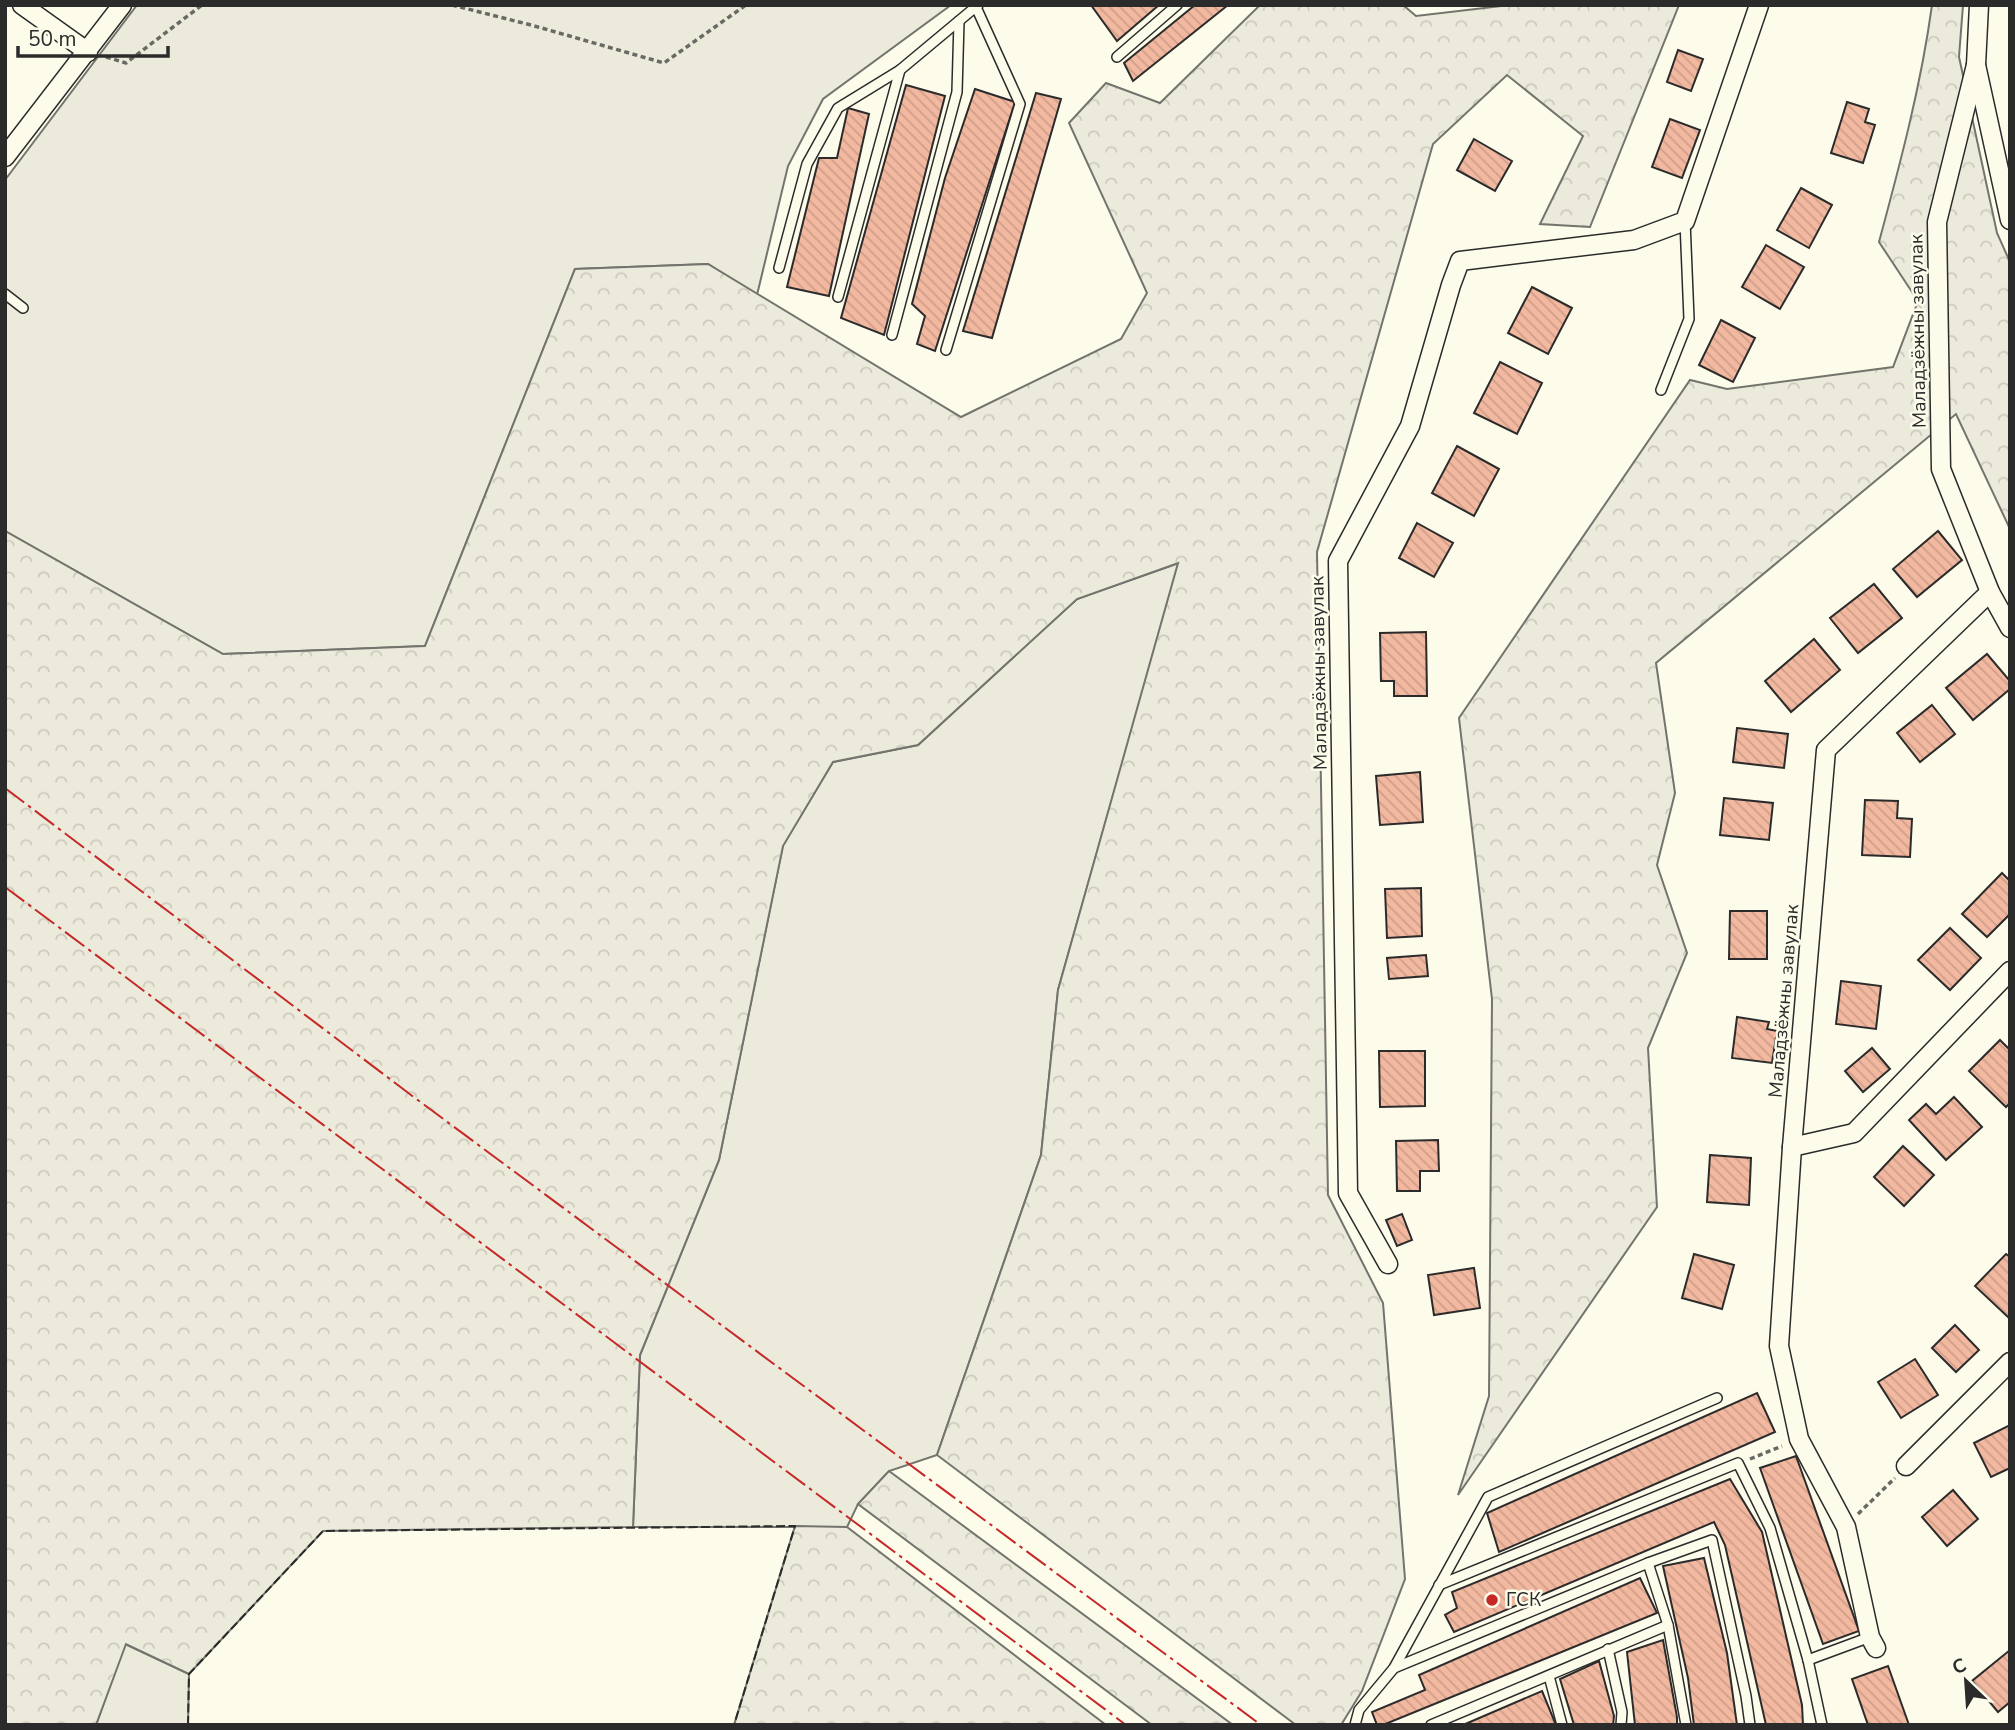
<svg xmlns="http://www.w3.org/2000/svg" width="2015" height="1730" font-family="'Nunito Sans',sans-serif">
	<defs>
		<pattern id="forest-crowns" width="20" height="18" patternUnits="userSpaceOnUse" patternTransform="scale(1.75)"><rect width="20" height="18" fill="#ecebdb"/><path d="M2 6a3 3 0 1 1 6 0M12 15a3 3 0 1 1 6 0" fill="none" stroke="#cbcabc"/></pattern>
		<pattern id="building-back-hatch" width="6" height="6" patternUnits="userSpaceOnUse" patternTransform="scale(1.75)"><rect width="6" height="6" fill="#f2b8a0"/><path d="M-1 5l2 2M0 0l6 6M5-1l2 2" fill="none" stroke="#d09e8a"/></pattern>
	</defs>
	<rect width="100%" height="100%" fill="#fdfbea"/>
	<!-- green -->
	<g fill="#ecebdb" stroke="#74746e" stroke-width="2">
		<polygon points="137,5 951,5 823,99 788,166 757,295 708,264 575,269 425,646 223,654 5,531 5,180"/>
		<polygon points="1179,563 1058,990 1041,1155 937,1455 889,1471 858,1504 847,1527 633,1527 640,1355 719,1160 783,845 833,762 918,745 1077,599"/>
		<polygon points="125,1644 189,1674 188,1725 96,1725"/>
	</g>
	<!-- forest -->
	<g fill="url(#forest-crowns)" stroke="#74746e" stroke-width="2">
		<polygon points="1260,5 1403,5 1416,16 1510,5 1679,5 1590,227 1540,224 1583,136 1507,75 1433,144 1317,552 1328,1195 1383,1303 1405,1579 1362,1691 1341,1725 1296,1725 937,1455 1041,1155 1058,990 1178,563 1077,599 918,745 833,762 783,846 719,1160 640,1355 633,1527 323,1531 189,1674 126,1644 96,1725 5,1725 5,531 223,654 425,646 575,269 708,264 961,417 1121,339 1147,293 1069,123 1106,83 1160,103"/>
		<path d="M1932,5H1963L1959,57L1997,233L2010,262V529L1956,414L1656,663L1675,793L1657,865L1687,953L1648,1048L1657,1207L1458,1495L1489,1396L1492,999L1459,718L1690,380L1727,389L1893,367L1918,301L1879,242C1900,164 1921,86 1932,5Z"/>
		<polygon points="889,1471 1233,1725 1152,1725 858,1504"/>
		<polygon points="795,1526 847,1527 1106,1725 734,1725"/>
	</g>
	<!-- building -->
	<g fill="url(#building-back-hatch)" stroke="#2b2b2b" stroke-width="2">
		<polygon points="1091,5 1159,5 1117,41"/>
		<polygon points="1195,5 1228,5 1133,81 1124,63"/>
		<polygon points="1678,50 1703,59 1691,91 1667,82"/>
		<polygon points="906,85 945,96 884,335 841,318"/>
		<polygon points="975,89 1015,102 935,351 917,344 925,316 912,304 945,178"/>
		<polygon points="1036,93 1061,99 992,338 963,331"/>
		<polygon points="1847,102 1869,109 1865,122 1875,125 1863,163 1831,153"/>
		<polygon points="848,108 869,114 829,296 787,287 819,158 837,158"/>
		<polygon points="1670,119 1700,130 1682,178 1652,167"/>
		<polygon points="1474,139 1512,161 1495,191 1457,170"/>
		<polygon points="1801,188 1832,205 1809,248 1777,230"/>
		<polygon points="1766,245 1804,267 1780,309 1742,287"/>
		<polygon points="1532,287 1572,308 1548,354 1508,333"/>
		<polygon points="1721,320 1755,338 1733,382 1699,365"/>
		<polygon points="1500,362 1542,383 1517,434 1474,413"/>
		<polygon points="1457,446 1499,469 1474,516 1432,493"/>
		<polygon points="1417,523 1453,543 1434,577 1399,558"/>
		<polygon points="1938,531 1962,560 1917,597 1893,569"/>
		<polygon points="1874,584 1902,618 1858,653 1830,618"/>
		<polygon points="1426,632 1427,696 1394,696 1394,681 1381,681 1380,633"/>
		<polygon points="1814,639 1840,670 1791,712 1765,681"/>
		<polygon points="1987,654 2010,681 2010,689 1973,720 1946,688"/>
		<polygon points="1932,705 1955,734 1920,762 1897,733"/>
		<polygon points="1737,728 1788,734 1784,768 1733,762"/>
		<polygon points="1420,772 1423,822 1380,825 1376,776"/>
		<polygon points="1724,798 1773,803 1769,840 1720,835"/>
		<polygon points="1865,800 1898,801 1897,818 1912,819 1910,857 1862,855"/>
		<polygon points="2002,873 2010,881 2010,914 1987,937 1962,914"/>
		<polygon points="1421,888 1422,936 1387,938 1385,889"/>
		<polygon points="1730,911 1767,911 1767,959 1729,959"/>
		<polygon points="1950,928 1981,958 1950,990 1918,960"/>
		<polygon points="1426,955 1428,976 1389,979 1387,958"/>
		<polygon points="1841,981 1881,986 1876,1029 1836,1024"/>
		<polygon points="1737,1017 1769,1022 1767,1029 1777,1031 1772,1063 1732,1058"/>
		<polygon points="2000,1040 2010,1050 2010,1103 2006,1107 1969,1071"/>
		<polygon points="1872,1048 1890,1069 1863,1092 1845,1071"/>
		<polygon points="1379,1051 1425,1051 1425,1106 1380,1107"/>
		<polygon points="1954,1097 1982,1127 1946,1160 1909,1120 1926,1104 1936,1114"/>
		<polygon points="1438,1140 1439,1171 1420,1171 1420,1191 1397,1191 1396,1141"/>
		<polygon points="1903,1146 1934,1175 1904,1206 1874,1177"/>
		<polygon points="1710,1155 1751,1158 1749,1205 1707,1202"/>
		<polygon points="1402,1214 1412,1240 1397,1246 1386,1220"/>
		<polygon points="1694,1254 1734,1265 1722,1309 1682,1298"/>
		<polygon points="2006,1254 2010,1257 2009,1318 1975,1286"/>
		<polygon points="1474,1268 1480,1308 1434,1315 1428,1275"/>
		<polygon points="1955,1325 1979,1350 1956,1372 1932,1348"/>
		<polygon points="1915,1359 1938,1395 1901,1418 1878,1382"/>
		<polygon points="1757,1393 1775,1432 1499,1552 1487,1513"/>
		<polygon points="2010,1425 2010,1468 1991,1477 1974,1443"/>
		<polygon points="1796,1456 1859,1631 1823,1644 1760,1468"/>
		<polygon points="1730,1479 1762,1532 1802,1705 1803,1725 1766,1725 1725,1545 1714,1522 1454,1632 1445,1615 1457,1608 1452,1592"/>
		<polygon points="1953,1490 1978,1519 1947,1546 1922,1517"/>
		<polygon points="1704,1558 1727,1653 1737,1725 1694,1725 1688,1678 1663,1566"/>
		<polygon points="1640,1578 1657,1613 1383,1725 1377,1725 1372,1712 1425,1690 1419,1675"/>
		<polygon points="1663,1640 1677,1717 1677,1725 1635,1725 1627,1652"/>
		<polygon points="2010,1650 2010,1702 1998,1712 1972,1681"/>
		<polygon points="1599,1661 1614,1716 1613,1725 1574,1725 1560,1679"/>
		<polygon points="1888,1666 1909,1725 1868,1725 1852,1679"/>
		<polygon points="1542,1691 1556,1725 1463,1725"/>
	</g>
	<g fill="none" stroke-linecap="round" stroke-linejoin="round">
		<!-- lane casing -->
		<g stroke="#2b2b2b" stroke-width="12">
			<g id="lane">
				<polyline points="1117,57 1177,5"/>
				<polyline points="779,268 807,164 838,108 900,70"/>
				<polyline points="5,294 23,308"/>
				<polyline points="838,297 900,70 978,5"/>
				<polyline points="892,335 957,92 959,21"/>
				<polyline points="946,350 1020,104 976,7"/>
				<polyline points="1661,390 1689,319 1685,221"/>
				<polyline points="1648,1563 1668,1625 1686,1725"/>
				<polyline points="1439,1585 1738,1463 1770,1528 1808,1660 1870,1637"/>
				<polyline points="1608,1649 1622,1712 1621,1725"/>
				<polyline points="1808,1660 1822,1725"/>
				<polyline points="1394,1668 1648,1563 1712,1540 1746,1696 1750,1725"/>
				<polyline points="1549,1676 1562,1725"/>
				<polyline points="1355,1725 1359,1710 1394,1668 1488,1497 1717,1398"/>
				<polyline points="1431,1725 1668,1625"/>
			</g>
		</g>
		<!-- street casing -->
		<g stroke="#2b2b2b" stroke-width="21">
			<g id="street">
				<polyline points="22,5 88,52"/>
				<polyline points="1979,5 1976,65 2010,220"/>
				<polyline points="1976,65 1937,222 1941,469 1990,592 2010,628"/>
				<polyline points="5,157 122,5"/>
				<polyline points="1792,1147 1854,1133 2010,971"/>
				<polyline points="1388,1264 1348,1193 1338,561 1410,426 1451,285 1460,261 1634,240 1685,221 1759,5"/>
				<polyline points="1906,1466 2010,1362"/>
				<polyline points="1876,1648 1870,1637 1846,1527 1799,1439 1779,1346 1792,1147 1826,750 1990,592"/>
			</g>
		</g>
		<!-- path -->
		<g stroke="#6a6964" stroke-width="3.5" stroke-dasharray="5 3.5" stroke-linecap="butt">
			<polyline points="452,5 531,25 664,63 746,5"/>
			<polyline points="106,57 126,63 202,5"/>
			<polyline points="1750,1459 1782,1446"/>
			<polyline points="1858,1514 1895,1478"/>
		</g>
		<!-- lane -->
		<use href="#lane" stroke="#fdfbea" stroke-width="9"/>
		<!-- street -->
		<use href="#street" stroke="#fdfbea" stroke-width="18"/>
		<!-- fence -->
		<polyline stroke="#2b2b2b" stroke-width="2" stroke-dasharray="9 3.5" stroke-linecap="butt" points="188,1725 189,1674 323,1531 795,1526 734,1725"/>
		<!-- power -->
		<g stroke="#c62828" stroke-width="2" stroke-dasharray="24 5 3.5 5" stroke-linecap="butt">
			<polyline points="5,788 411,1095 1261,1725"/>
			<polyline points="5,887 1126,1725"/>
		</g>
	</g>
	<!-- markers -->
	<circle fill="#c62828" stroke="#fdfbea" stroke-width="2.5" cx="1492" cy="1600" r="7"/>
	<g text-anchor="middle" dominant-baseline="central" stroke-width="5" stroke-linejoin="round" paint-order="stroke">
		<!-- street labels -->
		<g font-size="19" fill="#2b2b2b" stroke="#fdfbea">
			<text transform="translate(1918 331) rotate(-91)">Маладзёжны завулак</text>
			<text transform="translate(1319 673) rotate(-91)">Маладзёжны завулак</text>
			<text transform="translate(1784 1001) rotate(-85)">Маладзёжны завулак</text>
		</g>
		<!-- poi labels -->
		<g font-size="19" fill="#2b2b2b" stroke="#fdfbea" text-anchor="start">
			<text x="1506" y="1600">ГСК</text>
		</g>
	</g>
	<!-- border -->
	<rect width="2015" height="1730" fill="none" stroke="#2b2b2b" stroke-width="14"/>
	<!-- north arrow -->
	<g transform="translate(1966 1681) rotate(335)" stroke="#fdfbea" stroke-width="5" paint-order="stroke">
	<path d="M0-5L12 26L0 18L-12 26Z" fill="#2b2b2b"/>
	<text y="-10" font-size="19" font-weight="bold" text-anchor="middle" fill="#2b2b2b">С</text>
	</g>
	<!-- scale -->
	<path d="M18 46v10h150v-10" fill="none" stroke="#2b2b2b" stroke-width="3.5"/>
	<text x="28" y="46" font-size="21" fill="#2b2b2b" stroke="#fdfbea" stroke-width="5" paint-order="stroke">50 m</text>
</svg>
